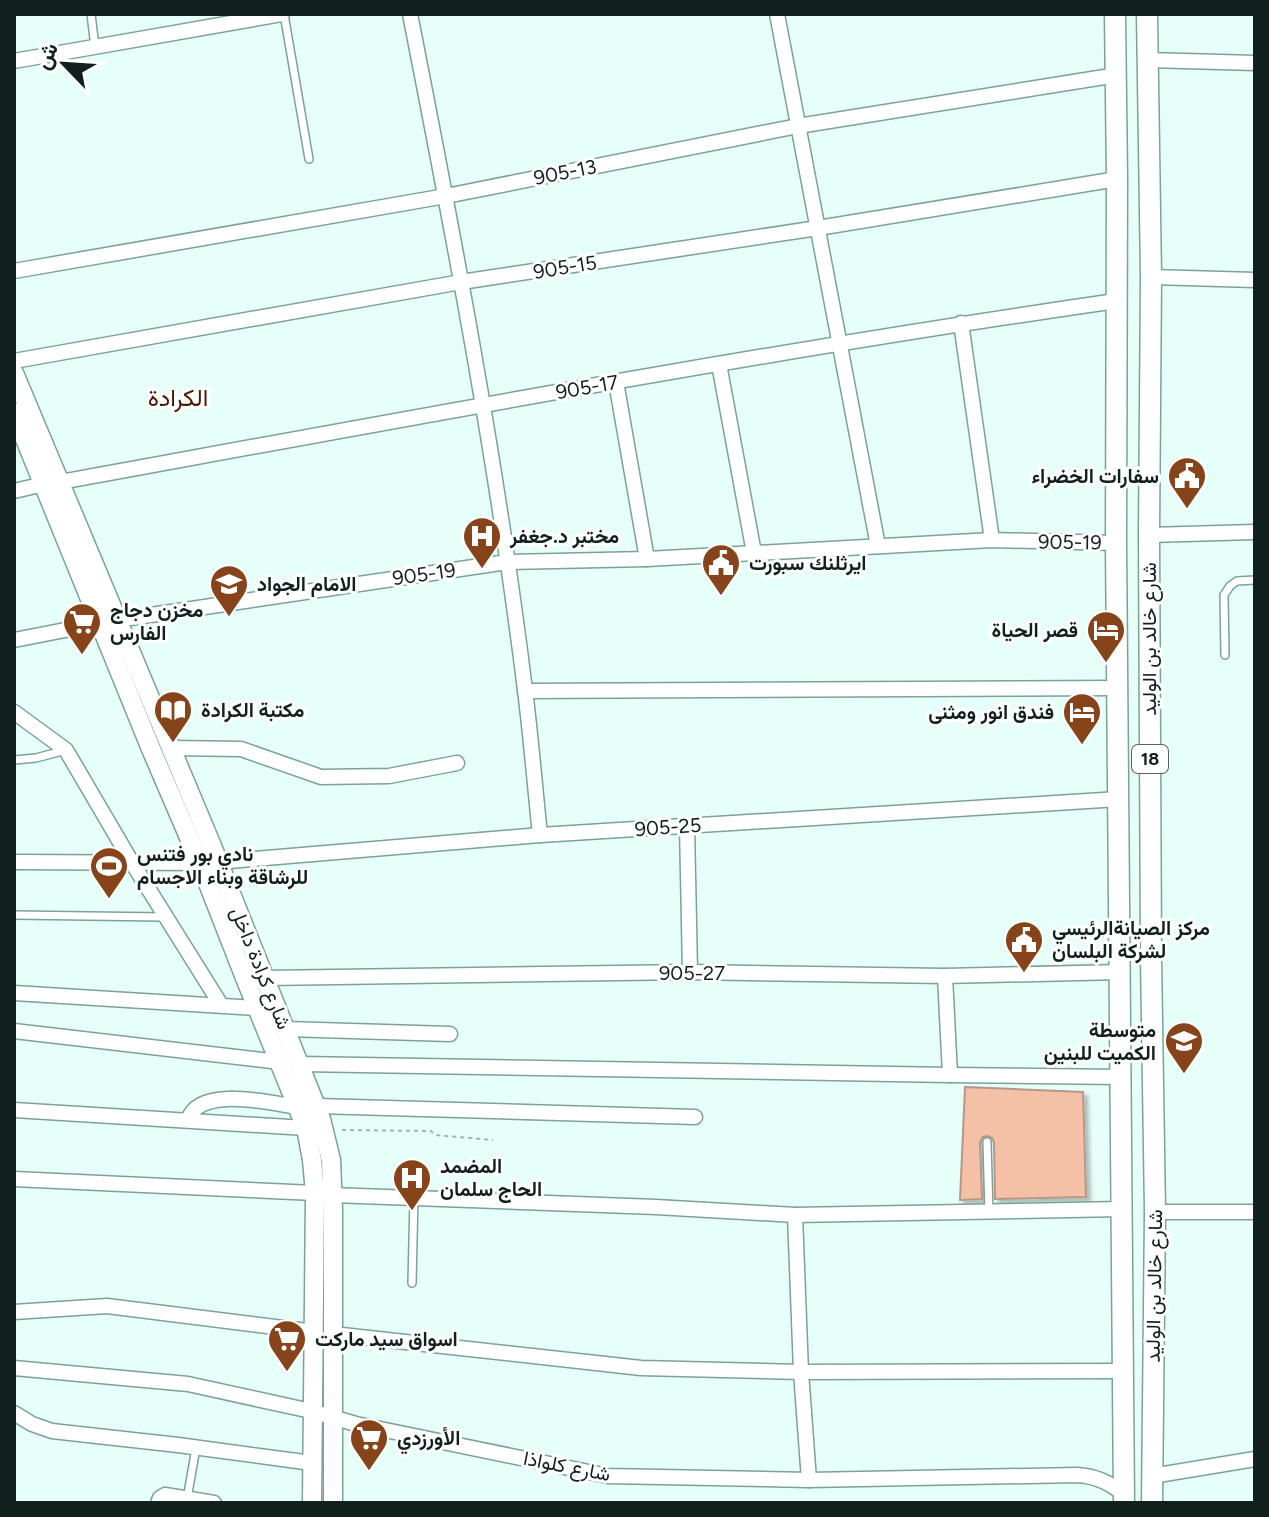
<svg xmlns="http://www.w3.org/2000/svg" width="1269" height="1517" font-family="Figtree,Vazirmatn,sans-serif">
	<defs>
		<filter id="shadow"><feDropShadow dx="4" dy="4" stdDeviation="2" flood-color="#0004"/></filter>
	</defs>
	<rect width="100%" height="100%" fill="#e6fff9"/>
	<!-- building -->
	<polygon fill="#f4c0a6" stroke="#b79786" stroke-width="2" filter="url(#shadow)" points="965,1087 1083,1092 1086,1197 995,1199 994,1142 992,1138 988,1136 983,1137 980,1142 982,1199 960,1200"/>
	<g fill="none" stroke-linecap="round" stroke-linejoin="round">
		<!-- service casing -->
		<g stroke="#7aa299" stroke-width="10">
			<g id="service">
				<polyline points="91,14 95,47"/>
				<polyline points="284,14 309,159"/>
				<polyline points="1225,655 1224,595 1230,586 1237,581 1255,580"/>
				<polyline points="14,760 36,758 66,750"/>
				<polyline points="14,915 164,917"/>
				<polyline points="987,1142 989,1212"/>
				<polyline points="412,1283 414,1198"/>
				<polyline points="187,1499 196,1448"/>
			</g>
		</g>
		<!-- minor casing -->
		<g stroke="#7aa299" stroke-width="17">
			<g id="minor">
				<path d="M410,14C454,238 497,463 525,690C531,738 535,787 540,835"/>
				<polyline points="777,14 878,546"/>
				<polyline points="1148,60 1255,63"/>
				<polyline points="14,61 282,14"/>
				<polyline points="14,271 446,196 798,126 1117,75"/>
				<polyline points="1151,277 1255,280"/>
				<polyline points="961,323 992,540"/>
				<polyline points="14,361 461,282 818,228 1117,179"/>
				<polyline points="719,364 754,553"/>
				<polyline points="616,382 647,559"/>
				<path d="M60,482C411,418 762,352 1116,301"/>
				<polyline points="14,491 44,484"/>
				<polyline points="1149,535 1255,532"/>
				<polyline points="117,620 507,562 647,559 992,540 1116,543"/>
				<polyline points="14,640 101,623"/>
				<polyline points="525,691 1118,688"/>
				<polyline points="14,712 66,750 131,861 221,1005"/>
				<polyline points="171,748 241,749 321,777 389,776 457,763"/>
				<polyline points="687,826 690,972"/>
				<polyline points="14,862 200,863"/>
				<polyline points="218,862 540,835 1119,799"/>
				<polyline points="945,976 950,1075"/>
				<polyline points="265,978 690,972 945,976 1120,972"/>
				<polyline points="14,993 257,1008"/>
				<polyline points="286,1029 450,1034"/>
				<polyline points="14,1031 280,1062"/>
				<polyline points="301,1064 950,1075 1121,1077"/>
				<polyline points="317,1106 695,1117"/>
				<polyline points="14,1110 306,1128"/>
				<path d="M188,1120C199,1085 270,1103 298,1107"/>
				<polyline points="14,1179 315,1193"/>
				<polyline points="332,1195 656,1207 795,1215 1122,1209"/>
				<polyline points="1155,1212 1255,1212"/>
				<polyline points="795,1215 801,1372 809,1480"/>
				<polyline points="14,1312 107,1306 315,1332"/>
				<polyline points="333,1334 641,1368 801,1372 1123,1371"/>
				<path d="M14,1368L188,1384L311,1411L356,1424L608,1476L809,1480L1077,1475C1095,1476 1110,1482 1124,1495"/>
				<polyline points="14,1413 32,1424 52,1431 178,1445 312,1463"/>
				<polyline points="1152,1476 1255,1459"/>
				<polyline points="158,1503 160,1498 165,1495 214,1503"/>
			</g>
		</g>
		<!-- secondary casing -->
		<g stroke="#7aa299" stroke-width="21">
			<g id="secondary">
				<polyline points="14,373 212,846 321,1119 331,1160 333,1210 333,1503"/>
				<polyline points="14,412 151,749 200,863 245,978 306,1128 312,1160 315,1193 312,1503"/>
			</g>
		</g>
		<!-- primary casing -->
		<g stroke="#7aa299" stroke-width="23">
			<g id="primary">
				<polyline points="1115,14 1117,179 1116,543 1124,1503"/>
				<polyline points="1147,14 1151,277 1149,535 1151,957 1155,1212 1152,1503"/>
			</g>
		</g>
		<!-- path -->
		<polyline stroke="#9db3ae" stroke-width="2" stroke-dasharray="4 4" stroke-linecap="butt" points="342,1130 431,1131 435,1135 493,1140"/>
		<!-- service -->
		<use href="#service" stroke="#fff" stroke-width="7"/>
		<!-- minor -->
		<use href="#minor" stroke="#fff" stroke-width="14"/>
		<!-- secondary -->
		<use href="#secondary" stroke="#fff" stroke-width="18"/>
		<!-- primary -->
		<use href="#primary" stroke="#fff" stroke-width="20"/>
	</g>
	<!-- icons -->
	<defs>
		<g id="civic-pin" transform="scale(2)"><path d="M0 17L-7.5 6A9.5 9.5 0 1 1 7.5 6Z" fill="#874319" stroke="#fff"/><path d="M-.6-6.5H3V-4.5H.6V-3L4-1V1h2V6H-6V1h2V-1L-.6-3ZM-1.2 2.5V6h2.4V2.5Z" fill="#fff"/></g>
		<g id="hospital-pin" transform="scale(2)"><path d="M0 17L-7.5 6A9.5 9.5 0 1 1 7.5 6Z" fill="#874319" stroke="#fff"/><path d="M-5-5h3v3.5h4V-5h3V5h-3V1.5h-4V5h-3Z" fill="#fff"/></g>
		<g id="school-pin" transform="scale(2)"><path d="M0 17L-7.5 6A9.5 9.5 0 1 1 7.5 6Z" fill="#874319" stroke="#fff"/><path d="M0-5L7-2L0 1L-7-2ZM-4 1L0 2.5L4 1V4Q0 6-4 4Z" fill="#fff"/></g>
		<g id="supermarket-pin" transform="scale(2)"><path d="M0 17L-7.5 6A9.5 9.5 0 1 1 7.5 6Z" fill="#874319" stroke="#fff"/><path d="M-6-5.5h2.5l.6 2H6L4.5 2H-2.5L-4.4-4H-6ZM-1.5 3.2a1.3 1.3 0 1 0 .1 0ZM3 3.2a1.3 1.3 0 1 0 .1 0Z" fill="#fff"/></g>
		<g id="hotel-pin" transform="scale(2)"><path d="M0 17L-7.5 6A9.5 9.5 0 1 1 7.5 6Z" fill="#874319" stroke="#fff"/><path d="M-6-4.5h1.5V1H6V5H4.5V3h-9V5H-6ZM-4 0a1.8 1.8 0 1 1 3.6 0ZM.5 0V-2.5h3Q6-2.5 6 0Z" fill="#fff"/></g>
		<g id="library-pin" transform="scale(2)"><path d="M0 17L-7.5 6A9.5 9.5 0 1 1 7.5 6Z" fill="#874319" stroke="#fff"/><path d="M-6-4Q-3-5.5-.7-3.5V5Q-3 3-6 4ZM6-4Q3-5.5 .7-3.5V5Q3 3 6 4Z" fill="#fff"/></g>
		<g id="stadium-pin" transform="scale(2)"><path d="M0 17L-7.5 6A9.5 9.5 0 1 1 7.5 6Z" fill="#874319" stroke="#fff"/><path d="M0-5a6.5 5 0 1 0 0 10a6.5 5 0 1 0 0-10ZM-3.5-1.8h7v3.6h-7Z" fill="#fff"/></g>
	</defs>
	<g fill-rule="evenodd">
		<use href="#civic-pin" x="1187" y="476"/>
		<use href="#hospital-pin" x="482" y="536"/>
		<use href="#civic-pin" x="721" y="563"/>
		<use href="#school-pin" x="229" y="584"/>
		<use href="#supermarket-pin" x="82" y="622"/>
		<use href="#hotel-pin" x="1106" y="630"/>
		<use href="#library-pin" x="173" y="710"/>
		<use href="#hotel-pin" x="1082" y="712"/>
		<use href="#stadium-pin" x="109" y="866"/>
		<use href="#civic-pin" x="1024" y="940"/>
		<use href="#school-pin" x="1184" y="1041"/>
		<use href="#hospital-pin" x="412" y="1178"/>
		<use href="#supermarket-pin" x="287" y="1339"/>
		<use href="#supermarket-pin" x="369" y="1438"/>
	</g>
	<g text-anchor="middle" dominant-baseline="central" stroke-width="6" stroke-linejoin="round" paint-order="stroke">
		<!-- shield labels -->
		<rect fill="#fff" stroke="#586361" stroke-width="2" x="1132" y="745" width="36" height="28" rx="6"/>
		<g font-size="18" font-weight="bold" fill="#10201d">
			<text x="1150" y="759">18</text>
		</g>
		<!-- street labels -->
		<g font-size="20" fill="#10201d" stroke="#fff">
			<text transform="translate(565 172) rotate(-11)">905-13</text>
			<text transform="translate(565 267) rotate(-9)">905-15</text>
			<text transform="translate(587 387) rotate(-10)">905-17</text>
			<text transform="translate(1070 542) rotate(1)">905-19</text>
			<text transform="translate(424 574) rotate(-8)">905-19</text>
			<text transform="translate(1149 639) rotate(-90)">شارع خالد بن الوليد</text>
			<text transform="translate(668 827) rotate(-4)">905-25</text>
			<text transform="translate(261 968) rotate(68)">شارع كرادة داخل</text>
			<text x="692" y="973">905-27</text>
			<text transform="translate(1154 1286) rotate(-89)">شارع خالد بن الوليد</text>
			<text transform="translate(567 1466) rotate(11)">شارع كلواذا</text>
		</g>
		<!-- poi labels -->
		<g font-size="20" font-weight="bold" fill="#10201d" stroke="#fff" text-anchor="start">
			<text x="1159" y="476" text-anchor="end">سفارات الخضراء</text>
			<text x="510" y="536">مختبر د.جغفر</text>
			<text x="749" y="563">ايرثلنك سبورت</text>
			<text x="257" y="584">الامام الجواد</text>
			<text x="110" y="610">مخزن دجاج<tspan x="110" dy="23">الفارس</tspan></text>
			<text x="1078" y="630" text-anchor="end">قصر الحياة</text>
			<text x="201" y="710">مكتبة الكرادة</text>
			<text x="1054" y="712" text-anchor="end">فندق انور ومثنى</text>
			<text x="137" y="854">نادي بور فتنس<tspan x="137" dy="23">للرشاقة وبناء الاجسام</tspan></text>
			<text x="1052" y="928">مركز الصيانةالرئيسي<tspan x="1052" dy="23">لشركة البلسان</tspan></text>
			<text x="1156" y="1030" text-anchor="end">متوسطة<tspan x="1156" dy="23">الكميت للبنين</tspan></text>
			<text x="440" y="1166">المضمد<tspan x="440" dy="23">الحاج سلمان</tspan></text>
			<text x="315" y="1339">اسواق سيد ماركت</text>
			<text x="397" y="1438">الأورزدي</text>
		</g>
		<!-- quarter labels -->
		<g font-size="24" fill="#481b00" stroke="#fff">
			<text x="178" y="397">الكرادة</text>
		</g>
	</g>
	<!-- border -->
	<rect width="1269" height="1517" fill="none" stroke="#10201d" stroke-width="32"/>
	<!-- north arrow -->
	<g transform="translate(64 64) rotate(295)" stroke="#ffffff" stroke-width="6" paint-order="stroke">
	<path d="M0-6L14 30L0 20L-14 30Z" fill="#10201d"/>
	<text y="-12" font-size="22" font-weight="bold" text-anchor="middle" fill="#10201d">ش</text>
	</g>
</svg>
